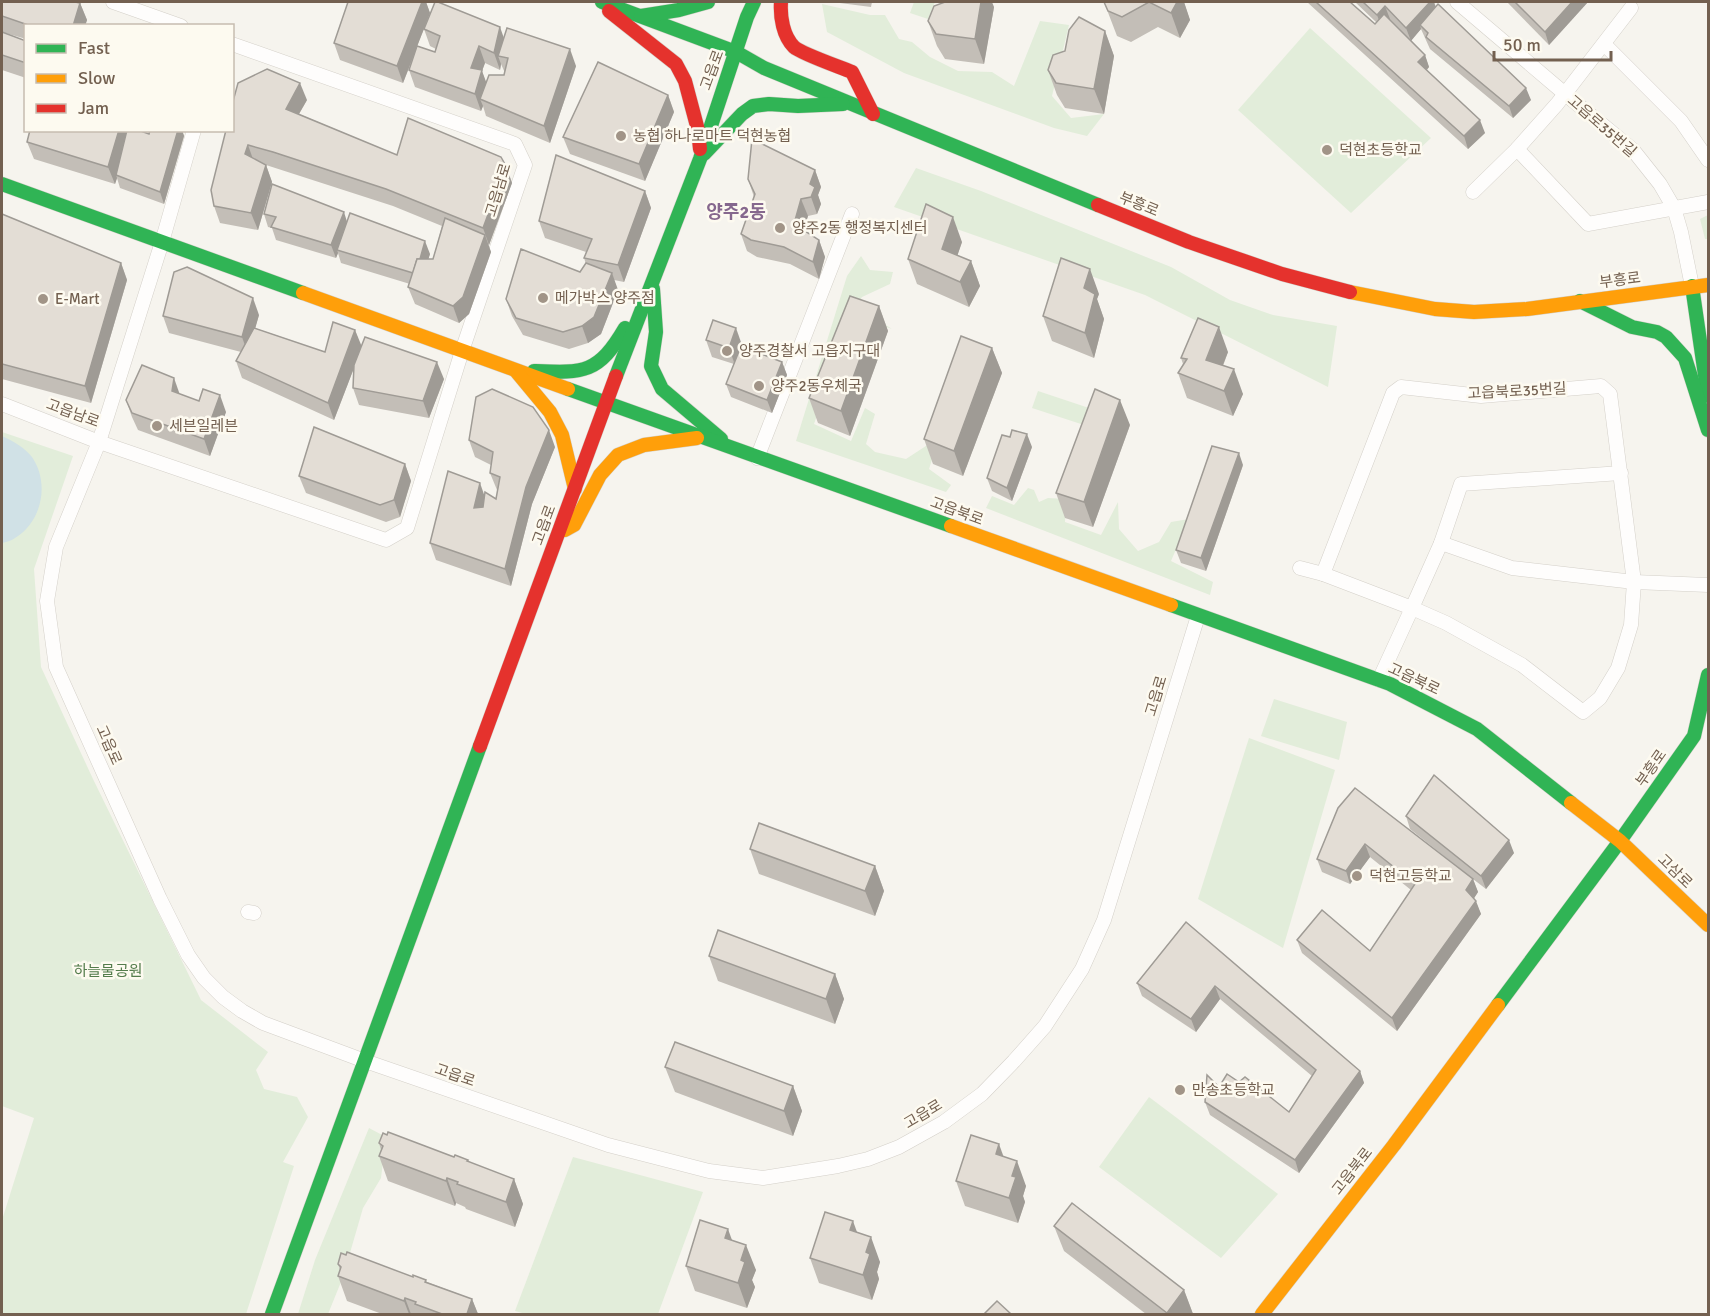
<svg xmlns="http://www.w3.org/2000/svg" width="1710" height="1316" font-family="Signika,'Noto Sans KR',sans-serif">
	<rect width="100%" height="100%" fill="#f6f4ee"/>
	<!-- green -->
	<g fill="#e2edda">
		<polygon points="914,2 935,2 928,19 910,13"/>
		<polygon points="822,4 870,15 885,15 899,39 912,42 930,57 958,71 992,72 1014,86 1040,21 1069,25 1052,96 1071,118 1104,114 1087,136 1054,128 904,73 827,32"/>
		<polygon points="1310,28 1431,138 1351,213 1238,110"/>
		<polygon points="916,168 981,191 1171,267 1230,300 1273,315 1337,326 1328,387 1145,295 894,207"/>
		<polygon points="1708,215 1708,239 1705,239 1700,219"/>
		<polygon points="861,256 870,270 893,272 890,284 862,297 856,306 892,329 851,315 814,424 851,441 865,408 875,414 866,444 875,452 906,459 932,442 937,444 929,469 951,485 946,492 796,441 847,276"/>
		<polygon points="1038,391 1089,408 1084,425 1032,408"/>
		<polygon points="2,432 73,456 34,569 41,667 93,779 201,1000 268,1052 256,1070 264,1089 297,1097 308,1117 283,1162 294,1166 246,1314 2,1314 2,1220 34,1118 2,1106"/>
		<polygon points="1028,488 1034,490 1039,502 1048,498 1066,499 1065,522 1101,535 1118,502 1119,529 1138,551 1159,542 1171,522 1189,519 1171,561 1213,582 1210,595 986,508 992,496 1014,505"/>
		<polygon points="1274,699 1347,722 1339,760 1261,736"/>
		<polygon points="1249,738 1335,770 1283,948 1198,899"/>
		<polygon points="1149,1097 1278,1194 1221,1258 1099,1167"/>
		<polygon points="369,1128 386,1137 381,1178 363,1208 343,1277 328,1314 298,1314 315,1260"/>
		<polygon points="573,1157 703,1192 658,1314 526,1314 515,1311"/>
	</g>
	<!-- water -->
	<path fill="#d0e1e6" d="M2,436C13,441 24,447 32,457C50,483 42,522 15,538C11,541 6,542 2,543Z"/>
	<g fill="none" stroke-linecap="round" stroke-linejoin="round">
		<!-- street casing -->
		<g stroke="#d4d0c9" stroke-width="15">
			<g id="street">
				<polyline points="113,2 181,26"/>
				<polyline points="1457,2 1564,93 1633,150 1660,184 1674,208 1681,232 1692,286"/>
				<polyline points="1604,44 1681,121 1708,160"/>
				<polyline points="194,130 162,242 99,442 56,547 47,601 56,667 160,899 188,955 204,978 223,997 242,1011 263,1023 365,1061 608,1145 709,1171 763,1178 838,1166 868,1159 899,1147 944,1122 982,1094 1014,1061 1045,1026 1082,969 1104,920 1198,616"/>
				<polyline points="1517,149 1588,224 1708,202"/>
				<polyline points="1473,192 1517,149 1557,104 1631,8"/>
				<polyline points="2,404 99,442 386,540 407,528 462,351 525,165 515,144 232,44"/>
				<polyline points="757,458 852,214"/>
				<polyline points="1441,543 1512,568 1634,582 1708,585"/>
				<polyline points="1300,568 1323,574 1412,608 1441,543 1461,484 1621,473"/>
				<polyline points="1323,574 1393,393 1401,387 1481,396 1601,386 1610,394 1634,582 1631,625 1618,668 1600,698 1583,712 1522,665 1446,623 1412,608 1379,680"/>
				<polyline points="248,912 254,913"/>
			</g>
		</g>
		<!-- fast casing -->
		<g stroke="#d4d0c9" stroke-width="15">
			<g id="fast">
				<polyline points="602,2 736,52 764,68 1098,205"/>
				<polyline points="641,16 679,10 708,2"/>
				<polyline points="704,154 742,114 753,106 769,104 798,106 843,104"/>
				<polyline points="2,184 303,293"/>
				<polyline points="1692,286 1708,396"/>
				<polyline points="653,289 656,332 651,366 662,389 721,439"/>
				<polyline points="1580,301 1632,327 1657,332 1666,337 1685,358 1708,430"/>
				<path d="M534,371C584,373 598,374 625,328"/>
				<polyline points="616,376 700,159 747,17 754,2"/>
				<polyline points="568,389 951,526"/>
				<polyline points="1171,605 1390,684 1477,729 1571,803"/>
				<polyline points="1498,1005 1620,841 1694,736 1708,675"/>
				<polyline points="272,1314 480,746"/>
			</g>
		</g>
		<!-- slow casing -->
		<g stroke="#d4d0c9" stroke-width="15">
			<g id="slow">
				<polyline points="1350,292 1435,309 1474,312 1527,309 1708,285"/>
				<polyline points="303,293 568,389"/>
				<polyline points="516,371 550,412 562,435 575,489"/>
				<polyline points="951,526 1171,605"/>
				<polyline points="565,530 574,525 600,475 618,455 644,445 697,438"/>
				<polyline points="1571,803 1620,841 1708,925"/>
				<polyline points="1262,1314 1394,1145 1498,1005"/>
			</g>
		</g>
		<!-- jam casing -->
		<g stroke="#d4d0c9" stroke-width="15">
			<g id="jam">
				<path d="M781,2C780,17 783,36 794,47C802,54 840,67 852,72L873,114"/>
				<polyline points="609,11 676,64 685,81 698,130 700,149"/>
				<polyline points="1098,205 1189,242 1282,274 1350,292"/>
				<polyline points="480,746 616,376"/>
			</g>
		</g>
		<!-- street -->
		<use href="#street" stroke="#fefdfc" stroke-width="14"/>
		<!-- fast -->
		<use href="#fast" stroke="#30b455" stroke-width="14"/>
		<!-- slow -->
		<use href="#slow" stroke="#ff9f0a" stroke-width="14"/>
		<!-- jam -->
		<use href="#jam" stroke="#e5322d" stroke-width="14"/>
	</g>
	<!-- wall -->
	<g fill="#c3beb7" fill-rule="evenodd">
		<polygon points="2,2 80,3 87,20 85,26 26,26 26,39 2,32"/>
		<path d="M348,2H426L430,13L425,27L504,38L576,66L550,143L486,116L483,106L481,111L415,87L409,70L415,53L403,83L340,60L334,43ZM424,29L430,46L436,49L435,52L417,46ZM485,63L500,70L501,64L505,73L504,75L486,83L482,71Z"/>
		<polygon points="832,2 872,2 871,7"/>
		<polygon points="1104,2 1184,2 1190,20 1180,38 1158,27 1131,42 1117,36"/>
		<polygon points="1307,2 1350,2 1375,24 1377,23 1355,2 1434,2 1436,7 1531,100 1513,118 1430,49 1421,29 1411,40 1425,55 1429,67 1427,70 1485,133 1468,149"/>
		<polygon points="1507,2 1588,2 1549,45"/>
		<polygon points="994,7 984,64 945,59 937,46 928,21"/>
		<polygon points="1105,31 1114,56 1104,114 1065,108 1057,95 1048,70"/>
		<polygon points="2,32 26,41 26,78 2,70"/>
		<polygon points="668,95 674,112 645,181 570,154 563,137"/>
		<polygon points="307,100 299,114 397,155 506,166 512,183 489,245 488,244 491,252 469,314 459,323 415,304 408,287 410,284 341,263 338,253 336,258 276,240 272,228 268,227 264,214 347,221 430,254 428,259 433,259 442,226 393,206 266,165 272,182 258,230 220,223 214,206 226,130"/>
		<polygon points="150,130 182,130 184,136 164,204 120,188 117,178 115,184 34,159 27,142 149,134"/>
		<polygon points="815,170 821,187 818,195 821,204 817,214 808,216 803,230 819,240 825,257 819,279 790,264 757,257 747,251 741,234 754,197 748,179"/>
		<polygon points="645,191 651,208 624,282 614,280 618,290 601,334 588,343 569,349 523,335 512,316 506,299 580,272 586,264 584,258 586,252 545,238 539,221"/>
		<polygon points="2,214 121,263 127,280 91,403 2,379"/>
		<polygon points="962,242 957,256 971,261 980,286 969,307 917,284 908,259"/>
		<polygon points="1099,294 1097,299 1104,319 1094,358 1052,341 1043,316"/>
		<polygon points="879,306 888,331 850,436 818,423 809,398"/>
		<polygon points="259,315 255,328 325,352 355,330 361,347 444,379 429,418 359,405 353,388 354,368 334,420 242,378 236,361 241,352 169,333 163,316"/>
		<polygon points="706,340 742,345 742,346 782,362 787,375 772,413 731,397 726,384 734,364 712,357"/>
		<polygon points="992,348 1002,373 963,476 933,464 924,439"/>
		<polygon points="1228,352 1223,366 1243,394 1233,416 1187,398 1178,373 1183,364 1181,358"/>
		<polygon points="180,394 226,412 210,456 138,430 132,417 126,400"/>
		<polygon points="1130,425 1093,527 1065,518 1056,493"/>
		<polygon points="469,440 555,447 532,504 511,586 436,560 430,543 485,496 496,499 498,490 497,490 490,473 491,465 475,457"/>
		<polygon points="1032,447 1012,501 992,491 987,478"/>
		<polygon points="405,464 411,481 400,517 386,522 306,493 299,476"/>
		<polygon points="1243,465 1206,571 1181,563 1176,550"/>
		<polygon points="1338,808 1468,875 1410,829 1406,816 1514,853 1486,889 1473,879 1478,892 1474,898 1481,914 1397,1031 1302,953 1297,940 1370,951 1411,890 1370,857 1350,884 1322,872 1317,859"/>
		<polygon points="750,849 875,866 884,891 875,916 759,874"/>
		<polygon points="1186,922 1360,1071 1364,1083 1299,1173 1210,1115 1205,1102 1219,1087 1239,1082 1289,1112 1312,1076 1220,999 1196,1032 1142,996 1137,983"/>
		<polygon points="709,956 835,974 844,999 835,1024 718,981"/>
		<polygon points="665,1067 793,1086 802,1111 793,1136 675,1092"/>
		<polygon points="379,1143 468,1160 469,1162 514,1179 523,1204 515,1227 466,1209 465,1207 456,1203 455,1206 388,1181 379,1156 381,1150"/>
		<polygon points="1003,1156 1026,1186 1023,1196 1025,1202 1018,1223 965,1206 956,1181"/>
		<polygon points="1054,1226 1184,1290 1193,1314 1146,1314 1064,1251"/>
		<polygon points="857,1233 880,1262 877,1272 879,1279 872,1300 819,1283 810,1258"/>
		<polygon points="732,1241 756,1270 752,1280 755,1287 747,1308 695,1291 686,1266"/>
		<polygon points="338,1264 426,1280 427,1282 472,1299 478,1314 382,1314 347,1301 338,1276 340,1270"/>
	</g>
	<!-- shaded-wall -->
	<g fill="#9f9b95">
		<polygon points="422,2 426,2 430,13 403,83 397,66"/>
		<polygon points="981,2 992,2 994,7 984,64 975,39"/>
		<polygon points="1177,2 1184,2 1190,20 1180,38 1171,13"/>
		<polygon points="1430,2 1434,2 1437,12 1420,25 1421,29 1411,41 1406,28"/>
		<polygon points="1572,2 1588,2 1549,45 1545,32"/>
		<polygon points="80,3 87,20 85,26 73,26"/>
		<polygon points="1385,6 1390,19 1382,28 1377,15"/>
		<polygon points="500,27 506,44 498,56 501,64 500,70 494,53"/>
		<polygon points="1105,31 1114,56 1104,114 1094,89"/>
		<polygon points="479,46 485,63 482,71 488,87 480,99 483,106 481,111 475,94 471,68"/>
		<polygon points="570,49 576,66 550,143 544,126"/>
		<polygon points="1425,55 1429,67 1422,75 1418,62"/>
		<polygon points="300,83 307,100 292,126 286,109"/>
		<polygon points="1526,88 1531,100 1513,118 1509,106"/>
		<polygon points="668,95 674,112 645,181 639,164"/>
		<polygon points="1480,120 1485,133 1468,149 1464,136"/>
		<polygon points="119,130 131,130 116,175 117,178 115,184 108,167"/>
		<polygon points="178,130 182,130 184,136 164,204 160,192"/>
		<polygon points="248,145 254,162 245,154"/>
		<polygon points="266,165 272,182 258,230 251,213"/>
		<polygon points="506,166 512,183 489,245 483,228"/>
		<polygon points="815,170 821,187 818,195 821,204 817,214 811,197 810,184"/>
		<polygon points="645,191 651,208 624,282 618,265"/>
		<polygon points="801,199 808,216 800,241 794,224"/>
		<polygon points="344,212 348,225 337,250 338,253 336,258 331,245"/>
		<polygon points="953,217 962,242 951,274 942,249"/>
		<polygon points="485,235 491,252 469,314 459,323 453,306"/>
		<polygon points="819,240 825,257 819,279 813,262"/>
		<polygon points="425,241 430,254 420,287 415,274"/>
		<polygon points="971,261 980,286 969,307 960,282"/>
		<polygon points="121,263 127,280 91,403 85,386"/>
		<polygon points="1090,269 1099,294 1097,299 1104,319 1094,358 1085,333 1084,288"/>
		<polygon points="612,273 618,290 601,334 588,343 582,326"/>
		<polygon points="253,298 259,315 248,354 242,337"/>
		<polygon points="879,306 888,331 850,436 841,411"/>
		<polygon points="1219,327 1228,352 1215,385 1206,360"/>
		<polygon points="736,328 742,345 735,365 729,348"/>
		<polygon points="355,330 362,347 334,420 328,403"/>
		<polygon points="992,348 1002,373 963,476 954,451"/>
		<polygon points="437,362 444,379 429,418 423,401"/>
		<polygon points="782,362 787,375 772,413 767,400"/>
		<polygon points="1234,369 1243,394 1233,416 1224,391"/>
		<polygon points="174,378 180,395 172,391"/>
		<polygon points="220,395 226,412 210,456 204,439"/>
		<polygon points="1120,400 1130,425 1093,527 1084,502"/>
		<polygon points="549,430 555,447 532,504 511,586 505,569 526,487"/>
		<polygon points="1027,434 1032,447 1012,501 1007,488"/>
		<polygon points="1239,453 1243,465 1206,571 1201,558"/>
		<polygon points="405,464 411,481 400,517 394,500"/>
		<polygon points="480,483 486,500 480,525 474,508"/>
		<polygon points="1509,840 1514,853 1486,889 1481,876"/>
		<polygon points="1365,844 1370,857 1350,884 1346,871"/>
		<polygon points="875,866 884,891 875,916 865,891"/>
		<polygon points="1473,879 1478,892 1471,903 1466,890"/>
		<polygon points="1476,901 1481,914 1397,1031 1392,1018"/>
		<polygon points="835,974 844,999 835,1024 826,999"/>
		<polygon points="1215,986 1220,999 1196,1032 1191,1019"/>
		<polygon points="1360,1071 1364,1083 1299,1173 1295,1160"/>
		<polygon points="793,1086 802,1111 793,1136 784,1111"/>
		<polygon points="999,1144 1008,1169 996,1154"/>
		<polygon points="1017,1161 1026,1186 1023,1196 1025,1202 1018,1223 1009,1198 1012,1176"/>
		<polygon points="447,1178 456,1203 455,1206 446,1181"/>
		<polygon points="514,1179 523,1204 515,1227 506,1202"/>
		<polygon points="853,1221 862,1246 850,1230"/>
		<polygon points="728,1229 737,1254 725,1238"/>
		<polygon points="871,1237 880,1262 877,1272 879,1279 872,1300 863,1275 866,1252"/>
		<polygon points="746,1245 756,1270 752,1280 755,1287 747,1308 738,1283 741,1260"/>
		<polygon points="1184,1290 1193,1314 1167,1314 1167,1313"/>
		<polygon points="405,1298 411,1314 409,1314 404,1301"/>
		<polygon points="472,1299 478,1314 467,1314"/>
	</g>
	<!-- building -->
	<g fill="#e3ddd5" stroke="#9f9b95" stroke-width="1.5">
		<polygon points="2,2 75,2 80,3 73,26 31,26 2,16"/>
		<polygon points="348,2 422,2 397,66 334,43"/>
		<polygon points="435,2 438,2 500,27 494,53 479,46 471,68 482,70 475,94 409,70 417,46 435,52 440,36 424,29"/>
		<polygon points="945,2 981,2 975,39 936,34 928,21 934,6"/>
		<polygon points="1104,2 1177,2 1171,13 1149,2 1122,17 1108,11"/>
		<polygon points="1316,2 1350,2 1375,24 1384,14 1425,55 1418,62 1480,120 1464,136"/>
		<polygon points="1363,2 1430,2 1406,28 1385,6 1377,15"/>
		<polygon points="1515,2 1572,2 1545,32"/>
		<polygon points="1438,4 1526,88 1509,106 1426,37 1428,33 1420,25"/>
		<polygon points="1079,17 1105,31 1094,89 1056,83 1048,70 1053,55 1065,51 1069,30"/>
		<polygon points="507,28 570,49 544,126 480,99 489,75 504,75 508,58 498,56"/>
		<polygon points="2,32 26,41 26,63 2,55"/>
		<polygon points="598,62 668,95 639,164 563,137"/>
		<polygon points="267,69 300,83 286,109 397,155 408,118 501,157 506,166 483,228 386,189 273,152 248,145 245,154 266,165 251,213 214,206 211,190 226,130 232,130 232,105 238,83"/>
		<polygon points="30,130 119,130 108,167 27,142"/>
		<polygon points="127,130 138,130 149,134 150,130 178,130 160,192 116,175"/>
		<polygon points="752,139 815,170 810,184 815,187 811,197 801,199 794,224 819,240 813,262 784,247 751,240 741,234 755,194 748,179"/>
		<polygon points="556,155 645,191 618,265 584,258 592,239 539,221"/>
		<polygon points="272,184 344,212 331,245 271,227 276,217 264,214"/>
		<polygon points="926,204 953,217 942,249 971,261 960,282 908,259"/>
		<polygon points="350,213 425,241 420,259 417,259 413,273 337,250"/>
		<polygon points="2,214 121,263 85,386 2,364"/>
		<polygon points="445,218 485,235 463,297 453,306 408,287 417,259 433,259"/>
		<polygon points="521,249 580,272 586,263 612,273 594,317 582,326 563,332 516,318 506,299"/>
		<polygon points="1061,258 1090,269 1084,288 1095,294 1085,333 1043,316"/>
		<polygon points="187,267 253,298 242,337 163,316 174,272"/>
		<polygon points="850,296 879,306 841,411 809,398"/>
		<polygon points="1198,318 1219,327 1206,360 1234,369 1224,391 1178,373 1187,359 1181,358"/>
		<polygon points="713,320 736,328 729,348 706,340"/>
		<polygon points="333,322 355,330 328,403 236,361 254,328 325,352"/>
		<polygon points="961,336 992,348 954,451 924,439"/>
		<polygon points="365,337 437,362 423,401 353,388 354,365"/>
		<polygon points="741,346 782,362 767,400 726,384"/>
		<polygon points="142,365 174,378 172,391 199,401 203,389 220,395 204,439 132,413 126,400"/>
		<polygon points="492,389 533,407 549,430 526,487 505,569 430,543 448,471 480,483 474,508 483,507 485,492 496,499 500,477 490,473 493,452 469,440 476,397"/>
		<polygon points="1095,389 1120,400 1084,502 1056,493"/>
		<polygon points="314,427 405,464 394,500 380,505 299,476"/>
		<polygon points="1012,430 1027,434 1007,488 987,478 1002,435 1010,437"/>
		<polygon points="1212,446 1239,453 1201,558 1176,550"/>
		<polygon points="1434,775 1509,840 1481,876 1406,816"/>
		<polygon points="1355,788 1473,879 1466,890 1476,901 1392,1018 1297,940 1322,910 1370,951 1415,884 1365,844 1346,871 1317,859 1338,808"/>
		<polygon points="759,823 875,866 865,891 750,849"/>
		<polygon points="1186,922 1360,1071 1295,1160 1205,1102 1207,1075 1219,1087 1227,1074 1239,1082 1245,1077 1289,1112 1316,1070 1215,986 1191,1019 1137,983"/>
		<polygon points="718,930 835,974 826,999 709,956"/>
		<polygon points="675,1042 793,1086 784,1111 665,1067"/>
		<polygon points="388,1132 454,1157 455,1155 468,1160 467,1161 514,1179 506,1202 457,1184 458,1182 447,1178 446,1181 379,1156 383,1146 379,1143 383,1133 387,1135"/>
		<polygon points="971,1135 999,1144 996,1154 1017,1161 1012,1176 1016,1177 1009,1198 956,1181"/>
		<polygon points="1072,1203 1184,1290 1167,1313 1054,1226"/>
		<polygon points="825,1212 853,1221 850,1230 871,1237 866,1252 870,1254 863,1275 810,1258"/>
		<polygon points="700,1220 728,1229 725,1238 746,1245 741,1260 745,1262 738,1283 686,1266"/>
		<polygon points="347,1252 413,1277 413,1275 426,1280 425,1282 472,1299 467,1314 442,1314 415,1304 416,1302 405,1298 404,1301 338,1276 341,1267 338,1264 341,1253 346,1255"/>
		<polygon points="997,1301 1011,1314 984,1314"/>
	</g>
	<!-- markers -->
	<g fill="#a19487" stroke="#fdfaf0" stroke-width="2">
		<circle cx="621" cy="136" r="6"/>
		<circle cx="1327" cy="150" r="6"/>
		<circle cx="780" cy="228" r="6"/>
		<circle cx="543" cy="298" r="6"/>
		<circle cx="43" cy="299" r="6"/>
		<circle cx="727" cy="351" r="6"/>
		<circle cx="759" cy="386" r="6"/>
		<circle cx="157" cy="426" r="6"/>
		<circle cx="1357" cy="876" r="6"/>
		<circle cx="1180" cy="1090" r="6"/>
	</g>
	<g text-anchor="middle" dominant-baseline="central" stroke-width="5" stroke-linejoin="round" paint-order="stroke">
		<!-- street labels -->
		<g font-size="15" fill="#736050" stroke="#fdfaf0">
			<text transform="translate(712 70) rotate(-70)">고읍로</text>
			<text transform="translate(1602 126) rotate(41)">고읍로35번길</text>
			<text transform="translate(498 190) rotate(-73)">고읍남로</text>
			<text transform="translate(1139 204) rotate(22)">부흥로</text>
			<text transform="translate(1620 280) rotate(-7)">부흥로</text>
			<text transform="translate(1517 391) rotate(-3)">고읍북로35번길</text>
			<text transform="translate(73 413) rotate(20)">고읍남로</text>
			<text transform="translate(957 511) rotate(20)">고읍북로</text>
			<text transform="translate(544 525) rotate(-70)">고읍로</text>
			<text transform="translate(1414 679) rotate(25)">고읍북로</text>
			<text transform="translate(1156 696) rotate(-73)">고읍로</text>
			<text transform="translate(109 745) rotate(66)">고읍로</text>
			<text transform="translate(1651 768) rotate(-55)">부흥로</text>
			<text transform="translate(1675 871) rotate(44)">고삼로</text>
			<text transform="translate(455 1075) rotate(19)">고읍로</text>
			<text transform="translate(923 1114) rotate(-31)">고읍로</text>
			<text transform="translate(1352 1171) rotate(-52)">고읍북로</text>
		</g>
		<!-- poi labels -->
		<g font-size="15" fill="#736050" stroke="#fdfaf0" text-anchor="start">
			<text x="633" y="136">농협 하나로마트 덕현농협</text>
			<text x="1339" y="150">덕현초등학교</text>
			<text x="792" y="228">양주2동 행정복지센터</text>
			<text x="555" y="298">메가박스 양주점</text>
			<text x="55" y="299">E-Mart</text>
			<text x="739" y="351">양주경찰서 고읍지구대</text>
			<text x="771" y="386">양주2동우체국</text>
			<text x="169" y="426">세븐일레븐</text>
			<text x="1369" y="876">덕현고등학교</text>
			<text x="1192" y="1090">만송초등학교</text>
		</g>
		<!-- park labels -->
		<g font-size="15" fill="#547c4c" stroke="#fdfaf0">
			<text x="108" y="971">하늘물공원</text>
		</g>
		<!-- quarter labels -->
		<g font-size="18" font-weight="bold" fill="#86688e" stroke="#fdfaf0">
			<text x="736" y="212">양주2동</text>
		</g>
	</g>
	<!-- border -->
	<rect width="1710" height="1316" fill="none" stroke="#736050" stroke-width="6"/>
	<!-- legend -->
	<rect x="24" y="24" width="210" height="108" fill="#fdfaf0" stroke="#c6bcb0" stroke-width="1.5"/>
	<rect x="36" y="44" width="30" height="9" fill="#30b455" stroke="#c6bcb0" stroke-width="1.5"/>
	<text x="78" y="54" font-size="18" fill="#736050">Fast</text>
	<rect x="36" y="74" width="30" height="9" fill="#ff9f0a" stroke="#c6bcb0" stroke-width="1.5"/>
	<text x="78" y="84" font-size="18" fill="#736050">Slow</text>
	<rect x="36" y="104" width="30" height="9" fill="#e5322d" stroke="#c6bcb0" stroke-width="1.5"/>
	<text x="78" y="114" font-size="18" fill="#736050">Jam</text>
	<!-- scale -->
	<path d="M1494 51v9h117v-9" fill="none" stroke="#736050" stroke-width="3"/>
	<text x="1503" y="51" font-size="18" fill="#736050" stroke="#fdfaf0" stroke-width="4.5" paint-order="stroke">50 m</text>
</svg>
